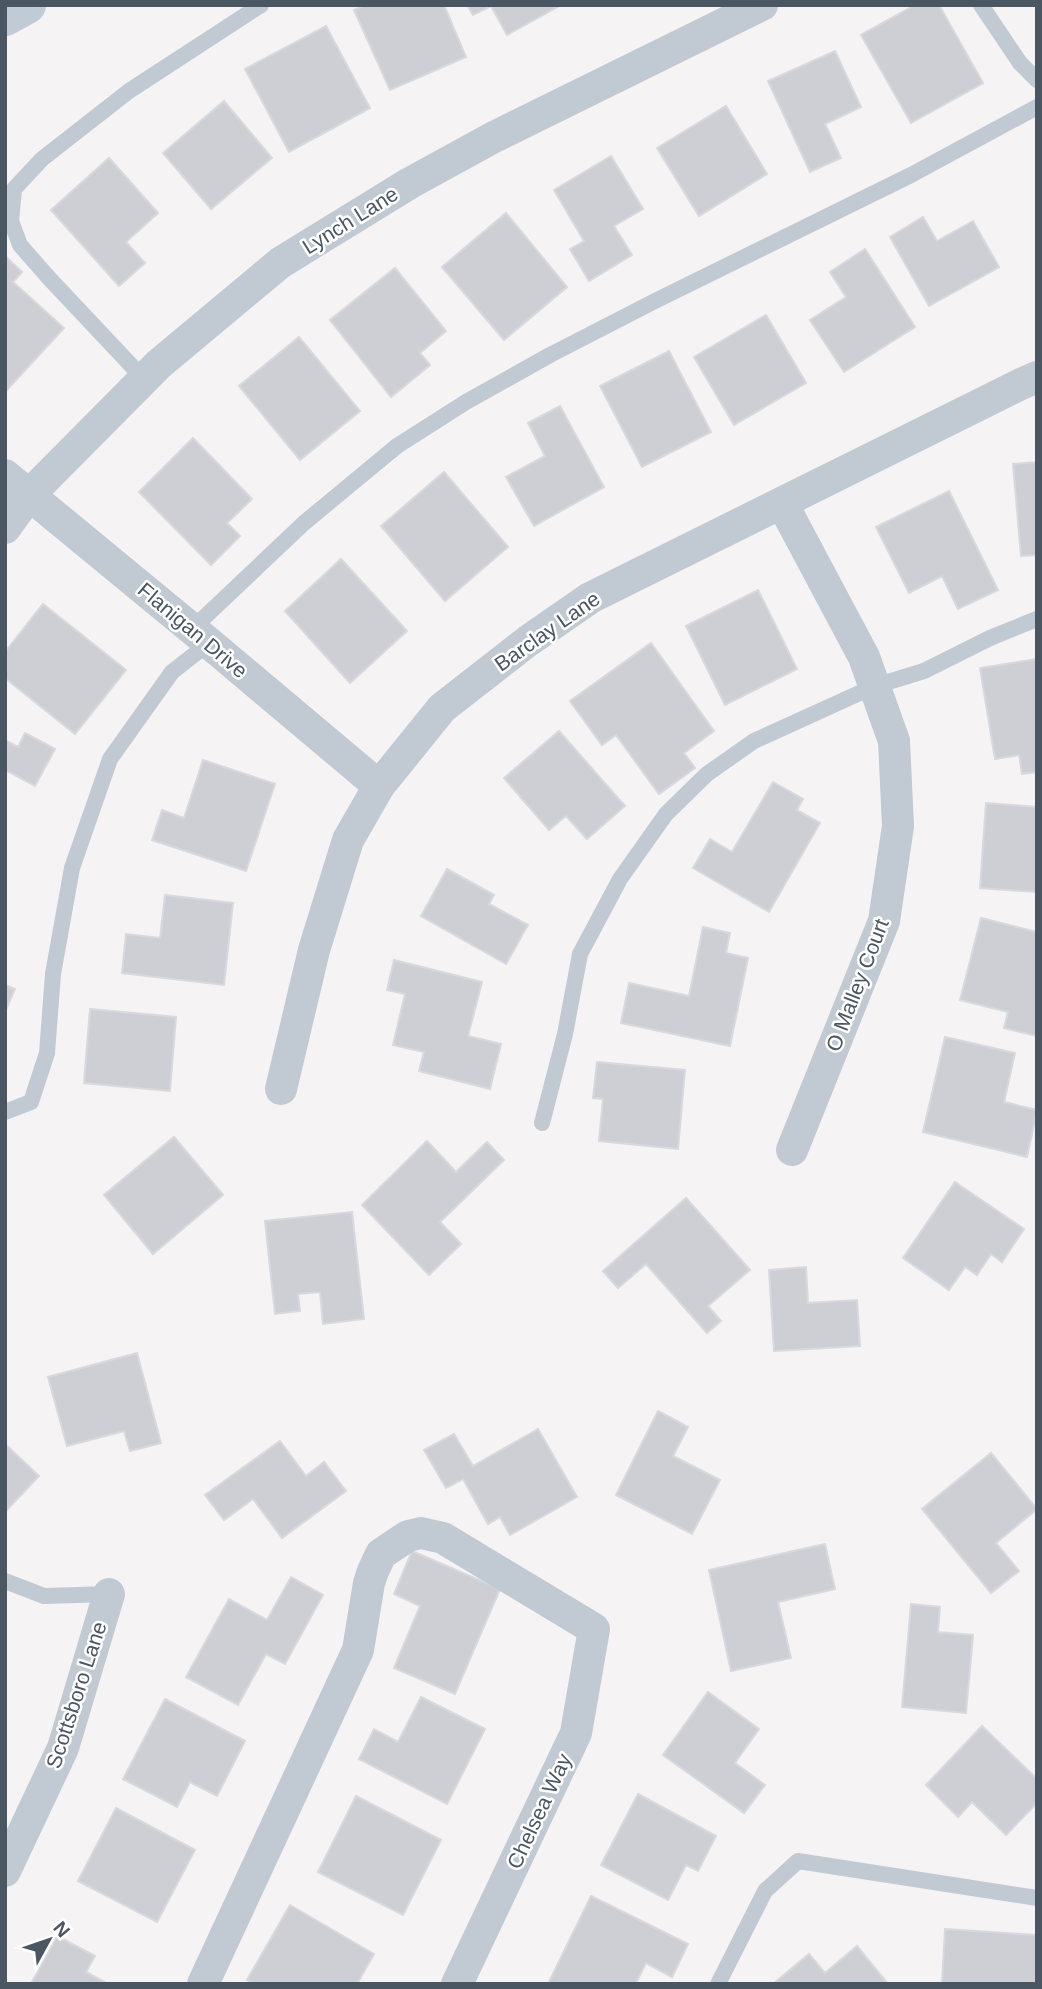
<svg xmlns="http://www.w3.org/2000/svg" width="1042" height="1989" font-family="Arial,sans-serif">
	<rect width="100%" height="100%" fill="#f5f3f3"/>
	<!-- building -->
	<g fill="#cdcfd5" stroke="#d7d9de" stroke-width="2">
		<polygon points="366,5 444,5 466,57 390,90 354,10"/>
		<polygon points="467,5 561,5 507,35 491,6 473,15"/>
		<polygon points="915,5 939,5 983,83 911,123 861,35"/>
		<polygon points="326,26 370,108 289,152 245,69"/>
		<polygon points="835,51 861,107 825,124 841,158 810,172 768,81"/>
		<polygon points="224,101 272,158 211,209 163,153"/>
		<polygon points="726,106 767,174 699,216 657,148"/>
		<polygon points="611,156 643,209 614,226 632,255 589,281 570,249 584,241 554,190"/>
		<polygon points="109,158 158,213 126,242 145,263 119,286 51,210"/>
		<polygon points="506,213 567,287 504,340 442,267"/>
		<polygon points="923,217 937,241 973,221 999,267 929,306 890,237"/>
		<polygon points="865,249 915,327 844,372 810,320 846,297 830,272"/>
		<polygon points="5,256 22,272 13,282 64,328 6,391"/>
		<polygon points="395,268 446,331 420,353 430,365 391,397 330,320"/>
		<polygon points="766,315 806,383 734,425 694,357"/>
		<polygon points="299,337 360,411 300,460 239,386"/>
		<polygon points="669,351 711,432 642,467 600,386"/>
		<polygon points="560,406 604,487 534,526 506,477 545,456 528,423"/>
		<polygon points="193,438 252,499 227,523 240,536 211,565 139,492"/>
		<polygon points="1037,462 1037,555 1021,556 1013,464"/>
		<polygon points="444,472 508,547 445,601 381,526"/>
		<polygon points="949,491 998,590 958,609 942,576 909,593 876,527"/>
		<polygon points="341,559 407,631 350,683 285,611"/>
		<polygon points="758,590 797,669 725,705 686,626"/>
		<polygon points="43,604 126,670 75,734 5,678 5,652"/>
		<polygon points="651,643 714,731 684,753 695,768 659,794 616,735 602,745 570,701"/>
		<polygon points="1037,659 1037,772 1022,774 1019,755 995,759 980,668"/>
		<polygon points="559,731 625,806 587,839 566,816 549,830 504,778"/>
		<polygon points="25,733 55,749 35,786 5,770 5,740 18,747"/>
		<polygon points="203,760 275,784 246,871 152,840 162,810 184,818"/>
		<polygon points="773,782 803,799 797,810 820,823 769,912 693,868 710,839 732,852"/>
		<polygon points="986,803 1037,807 1037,892 980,888"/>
		<polygon points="447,869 494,895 489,904 528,925 506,964 421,916"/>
		<polygon points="165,895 233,903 224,985 122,973 126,934 160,938"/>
		<polygon points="981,918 1037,932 1037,1036 1004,1028 1008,1012 960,1000"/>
		<polygon points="703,927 730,933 726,953 748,958 730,1046 621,1023 629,983 689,996"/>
		<polygon points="394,960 482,982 468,1036 501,1044 490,1089 419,1071 424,1052 393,1045 405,994 387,990"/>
		<polygon points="5,985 15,989 5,1012"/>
		<polygon points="90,1009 176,1017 170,1091 84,1083"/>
		<polygon points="945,1037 1015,1053 1004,1102 1037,1110 1027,1157 923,1132"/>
		<polygon points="597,1062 685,1070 678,1149 599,1141 603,1099 593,1098"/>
		<polygon points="174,1137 223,1195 153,1254 104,1195"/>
		<polygon points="427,1141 456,1172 487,1142 504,1160 440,1222 461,1244 429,1275 362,1205"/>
		<polygon points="955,1182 1024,1229 1002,1262 991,1254 977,1275 965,1267 949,1290 903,1258"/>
		<polygon points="686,1198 750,1270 708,1306 721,1321 707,1333 646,1264 618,1288 603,1271"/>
		<polygon points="352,1212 364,1319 323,1324 320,1292 298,1294 300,1311 275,1314 265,1221"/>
		<polygon points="806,1267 808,1303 857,1300 860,1346 774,1351 769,1270"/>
		<polygon points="137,1353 161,1443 130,1451 124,1431 67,1446 48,1377"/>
		<polygon points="658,1411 688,1427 673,1456 720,1480 692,1534 616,1495"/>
		<polygon points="538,1429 577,1497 510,1535 500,1517 488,1524 463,1479 446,1488 424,1450 454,1434 473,1466"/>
		<polygon points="280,1441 306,1476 324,1462 346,1491 282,1538 253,1499 224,1520 205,1495"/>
		<polygon points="5,1444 39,1476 5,1512"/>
		<polygon points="991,1453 1037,1509 996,1543 1019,1571 991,1593 922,1509"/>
		<polygon points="825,1544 835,1589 778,1602 791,1658 731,1671 709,1570"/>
		<polygon points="412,1551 500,1589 455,1694 394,1668 420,1606 394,1594"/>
		<polygon points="291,1577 323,1595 285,1664 266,1654 238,1705 186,1677 229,1599 267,1620"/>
		<polygon points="911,1604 940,1607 938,1632 973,1635 966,1713 902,1707"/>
		<polygon points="708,1692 759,1729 735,1763 765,1785 744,1813 663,1755"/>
		<polygon points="421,1697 485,1729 447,1804 359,1759 374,1729 398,1742"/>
		<polygon points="165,1699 245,1741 217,1796 190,1782 177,1807 123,1779"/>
		<polygon points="982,1726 1037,1779 1037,1803 1006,1835 972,1802 958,1817 926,1785"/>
		<polygon points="638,1794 716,1836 698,1871 686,1865 668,1900 601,1865"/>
		<polygon points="356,1796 441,1840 403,1915 318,1872"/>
		<polygon points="116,1808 195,1850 157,1922 78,1881"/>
		<polygon points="591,1896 688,1944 672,1977 646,1963 636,1983 637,1984 548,1984"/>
		<polygon points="290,1905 374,1954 357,1984 254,1984 247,1980"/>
		<polygon points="945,1929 1037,1935 1037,1984 942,1984"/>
		<polygon points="57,1936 95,1956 86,1972 108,1984 31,1984"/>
		<polygon points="857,1946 888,1984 773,1984 809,1954 825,1973"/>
	</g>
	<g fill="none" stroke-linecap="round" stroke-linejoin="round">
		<!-- lane -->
		<g stroke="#c1cad2" stroke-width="16">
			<polyline points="981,5 1020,63 1037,80"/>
			<polyline points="144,379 48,277 20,245 11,221 14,189 42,159 129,91 261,5"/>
			<polyline points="192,629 304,523 397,446 466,402 550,355 655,301 911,175 1037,107"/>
			<polyline points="5,1112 31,1102 47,1053 53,974 72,868 110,759 172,672 209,643"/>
			<polyline points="542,1123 565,1034 580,954 620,879 666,814 707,774 754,741 875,686 924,671 990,638 1037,619"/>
			<polyline points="5,1581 44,1596 109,1594"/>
			<polyline points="718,1984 765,1891 798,1861 1037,1898"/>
		</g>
		<!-- street -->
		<g stroke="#c1cad2" stroke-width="32">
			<polyline points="5,475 209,643 379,786"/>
			<polyline points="782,503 864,657 894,741 898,826 884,921 792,1150"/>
			<polyline points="5,528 29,495 159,364 280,263 410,183 494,137 762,5"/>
			<polyline points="281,1089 314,950 348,840 379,786 442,708 528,641 590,598 1021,384 1037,377"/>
			<polyline points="5,1871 63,1748 109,1594"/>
			<polyline points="203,1984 358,1650 369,1583 373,1571 381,1554 408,1536 421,1533 443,1538 594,1629 576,1733 457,1984"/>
		</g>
		<!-- secondary -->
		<polyline stroke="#c1cbd6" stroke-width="38" points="5,17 27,5"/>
	</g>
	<g text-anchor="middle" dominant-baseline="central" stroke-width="5" stroke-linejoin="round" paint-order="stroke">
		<!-- street labels -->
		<g font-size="21" fill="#4a5661" stroke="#fff">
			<text transform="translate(350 220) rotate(-32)">Lynch Lane</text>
			<text transform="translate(193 630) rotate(40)">Flanigan Drive</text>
			<text transform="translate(547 631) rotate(-35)">Barclay Lane</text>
			<text transform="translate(857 985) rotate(-69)">O Malley Court</text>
			<text transform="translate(76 1695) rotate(-72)">Scottsboro Lane</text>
			<text transform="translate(539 1811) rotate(-65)">Chelsea Way</text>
		</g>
	</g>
	<!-- border -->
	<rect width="1042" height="1989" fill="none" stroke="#4a5661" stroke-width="14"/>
	<!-- north arrow -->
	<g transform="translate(49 1940) rotate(50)" stroke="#ffffff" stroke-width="5" paint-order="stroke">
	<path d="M0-5L12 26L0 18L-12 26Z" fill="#4a5661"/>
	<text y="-10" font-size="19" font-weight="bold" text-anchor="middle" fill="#4a5661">N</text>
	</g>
</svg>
